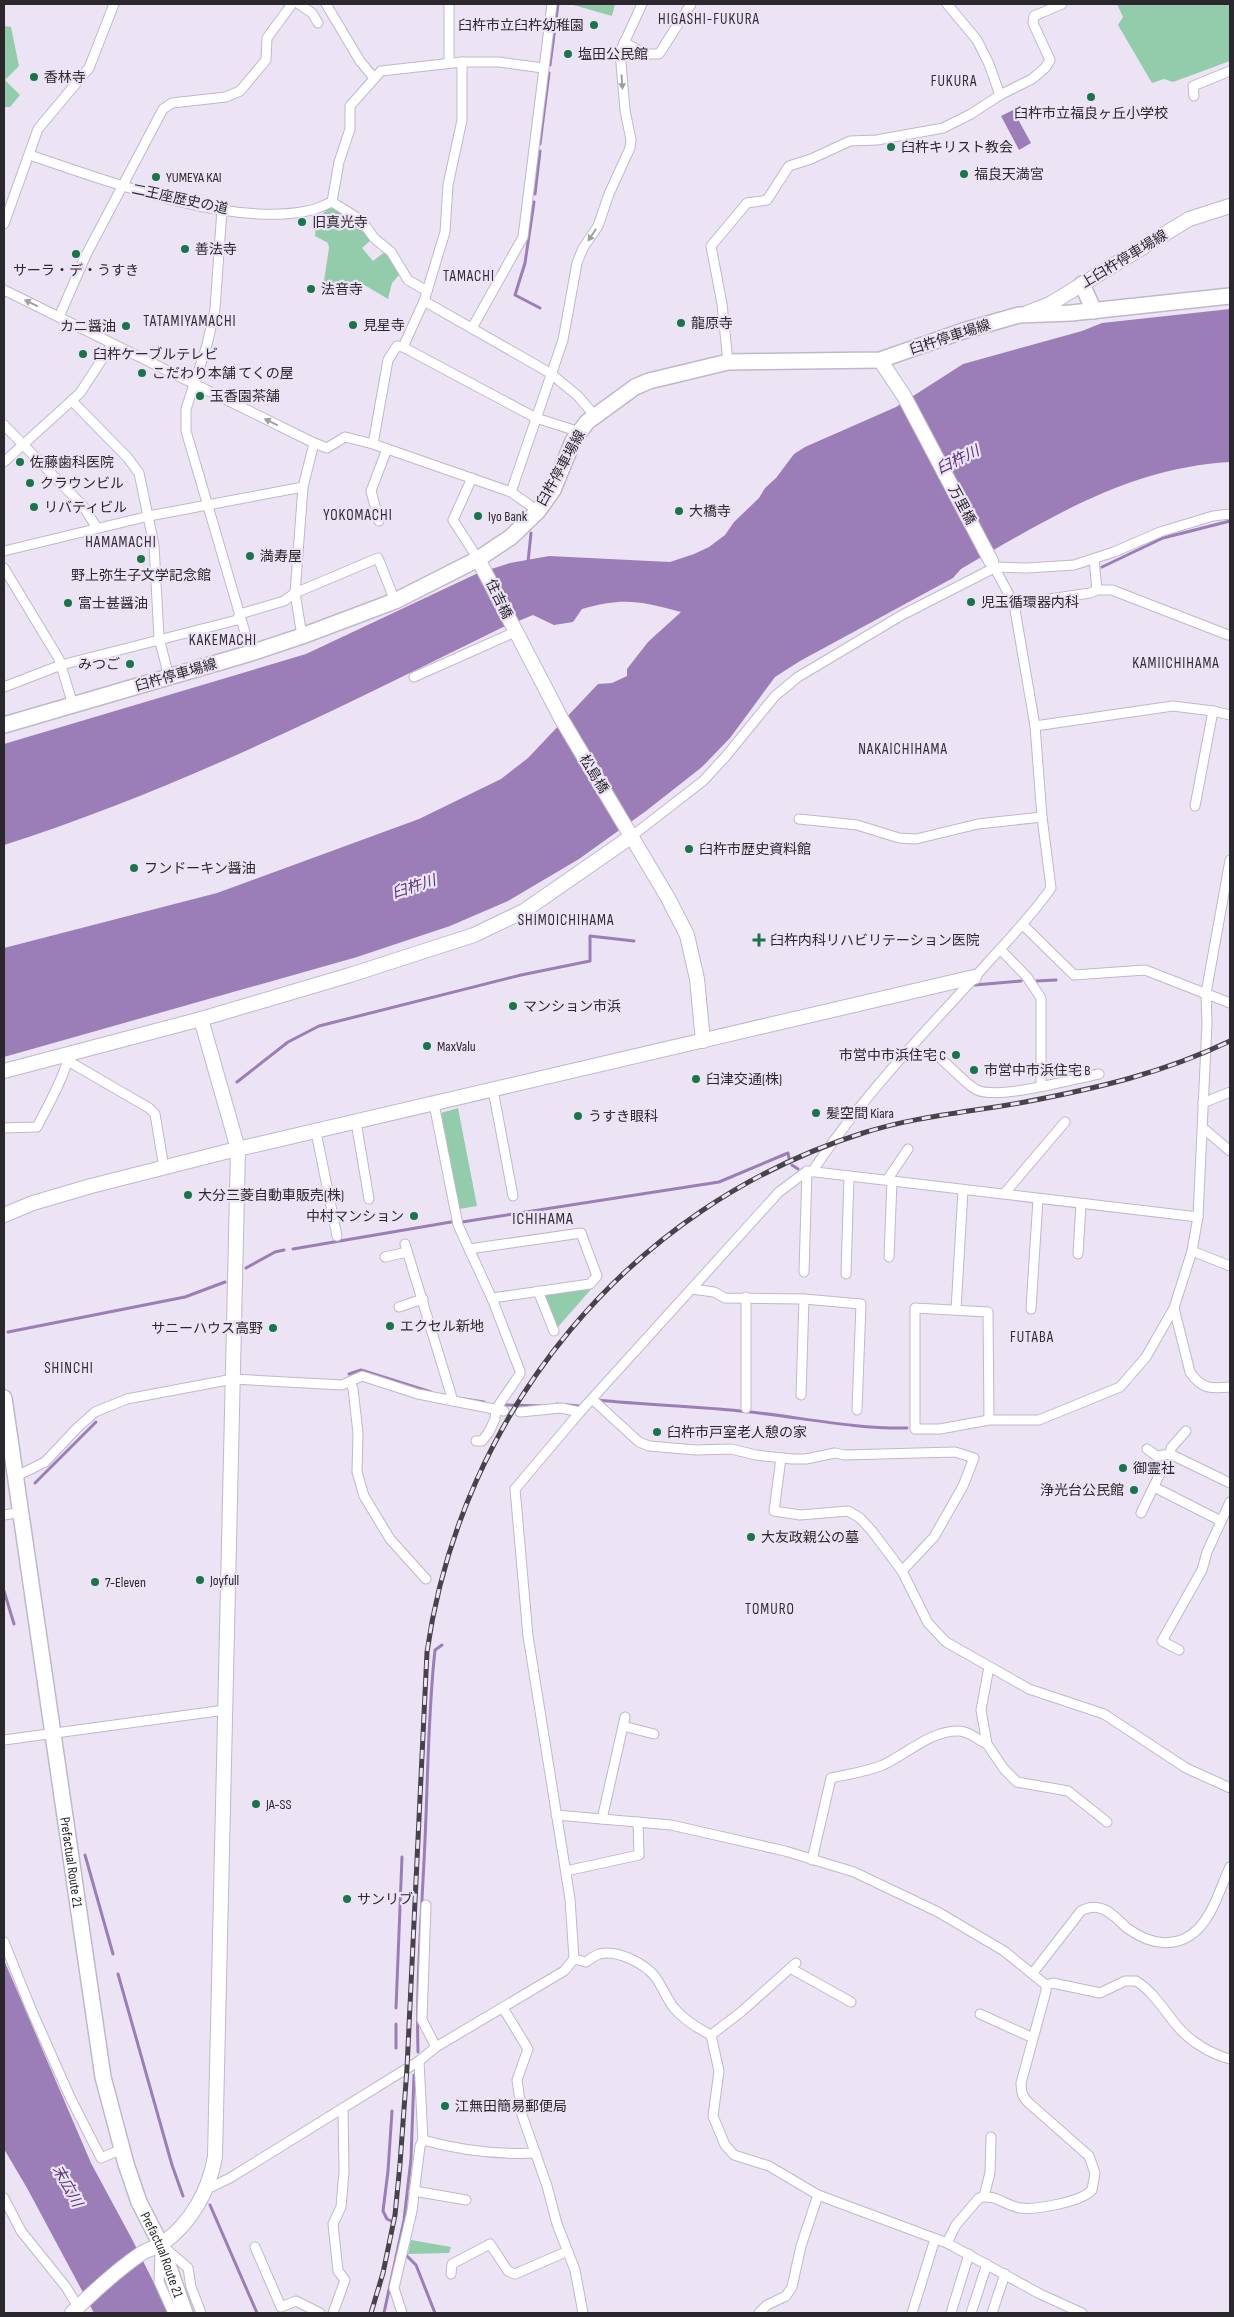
<svg xmlns="http://www.w3.org/2000/svg" width="1234" height="2317" font-family="'Sofia Sans Condensed','Noto Sans JP',sans-serif">
	<rect width="100%" height="100%" fill="#ece4f5"/>
	<!-- green -->
	<g fill="#93ccaa">
		<polygon points="570,4 615,4 612,16"/>
		<polygon points="1117,4 1230,4 1230,61 1173,82 1164,79 1152,83 1118,25 1123,17"/>
		<polygon points="4,26 11,27 19,66 5,80 20,95 10,107 4,107"/>
		<polygon points="331,207 336,207 359,224 371,240 362,248 373,261 386,251 399,275 392,283 388,299 361,283 353,296 324,281 329,248 328,243 315,236 316,224 324,219 322,214"/>
		<polygon points="458,1108 477,1206 459,1209 441,1113"/>
		<polygon points="593,1287 557,1328 545,1298 548,1293"/>
		<polygon points="411,2240 451,2247 449,2253 408,2254"/>
	</g>
	<!-- water -->
	<g fill="#9b7eb7">
		<polygon points="1013,110 1031,143 1019,150 1001,116"/>
		<path d="M1230,309V462C1127,468 1048,519 961,569L953,578L800,661L775,677L730,738L702,767L646,811L579,859L508,901L450,926L357,957L4,1057V948L217,893L419,819L501,779L528,758L598,684L612,683L627,676V669L648,642L681,612C640,601 623,597 582,609L573,622L554,625L533,615L501,628C339,708 177,790 4,845V744L306,654L476,574L510,563L549,556L670,562L694,554L709,547L725,535L734,522L759,498L765,488L776,478L794,454L805,447L896,407L963,364L1082,331L1102,323Z"/>
		<polygon points="4,1960 91,2163 133,2241 169,2313 94,2313 27,2188 4,2149"/>
	</g>
	<g fill="none" stroke-linecap="round" stroke-linejoin="round">
		<!-- stream -->
		<g stroke="#9b7eb7" stroke-width="3">
			<polyline points="550,65 558,4"/>
			<polyline points="540,144 549,73"/>
			<polyline points="535,194 540,151"/>
			<polyline points="534,202 525,263 515,295 540,308"/>
			<polyline points="528,562 531,533"/>
			<polyline points="1102,567 1163,538 1230,521"/>
			<polyline points="1036,981 1056,980"/>
			<polyline points="975,985 1021,981"/>
			<polyline points="237,1082 288,1042 319,1026 521,975 590,961 590,936 634,941"/>
			<polyline points="792,1165 798,1169"/>
			<polyline points="462,1222 719,1182 788,1153 789,1158"/>
			<polyline points="293,1249 451,1222"/>
			<polyline points="246,1268 275,1252 284,1250"/>
			<polyline points="8,1332 185,1297 225,1282"/>
			<polyline points="349,1374 361,1370 431,1392"/>
			<polyline points="464,1399 484,1402"/>
			<path d="M598,1400C645,1405 693,1406 740,1411C796,1416 851,1429 907,1428"/>
			<polyline points="557,1404 579,1406"/>
			<polyline points="506,1405 543,1406"/>
			<polyline points="35,1483 96,1422"/>
			<polyline points="4,1591 14,1624"/>
			<polyline points="85,1855 113,1954"/>
			<polyline points="118,1974 172,2165 183,2196"/>
			<polyline points="396,2008 402,1857"/>
			<polyline points="396,2024 396,2048"/>
			<path d="M418,2052C416,1981 422,1910 425,1840C428,1776 428,1713 435,1650L442,1645"/>
			<polyline points="210,2205 257,2313"/>
			<polyline points="391,2221 387,2219 383,2211 388,2171 392,2111"/>
			<polyline points="406,2255 416,2265 435,2313"/>
			<polyline points="384,2313 404,2220 411,2159 414,2075"/>
		</g>
		<!-- street casing -->
		<g stroke="#c0b8c8" stroke-width="11">
			<g id="street">
				<polyline points="299,4 312,13 318,23"/>
				<polyline points="326,4 360,61 374,78"/>
				<polyline points="947,4 977,40 989,64 1000,95"/>
				<polyline points="624,42 645,54 659,54 691,4"/>
				<polyline points="449,63 449,4"/>
				<polyline points="1194,96 1193,86 1230,71"/>
				<path d="M30,155C106,181 228,227 307,211C316,210 324,205 332,202"/>
				<polyline points="332,202 339,162 350,129 350,106 381,71 462,62 499,62 543,68"/>
				<polyline points="332,202 361,220 374,238 391,252 408,280 427,291"/>
				<polyline points="222,209 215,309 207,345 186,409 186,431 251,653"/>
				<polyline points="4,224 38,129 89,68 114,4"/>
				<polyline points="4,290 314,443 327,448 345,437 373,444 511,492 538,511"/>
				<polyline points="424,301 550,373 578,396 595,416"/>
				<polyline points="59,317 86,255 163,109 172,103 226,97 240,91 266,60 267,38 292,4"/>
				<polyline points="472,328 523,237 552,4"/>
				<polyline points="403,347 424,301 445,232 448,185 462,120 462,62"/>
				<polyline points="728,362 722,304 711,246 747,203 767,200 789,166 811,159 850,141 877,140 943,128 971,114 1000,95 1032,79 1045,68 1050,60 1033,23 1034,16 1062,4"/>
				<polyline points="72,401 127,457 139,473 154,545 159,638 169,677"/>
				<polyline points="4,425 83,506 97,528"/>
				<polyline points="373,444 388,360 397,346 403,347 536,418 580,432"/>
				<polyline points="4,462 80,393 112,344"/>
				<polyline points="472,478 453,520 478,559"/>
				<polyline points="511,492 563,340 577,263 583,248 598,226 609,194 630,148 631,140 625,110 620,52 642,4"/>
				<polyline points="379,521 371,491 387,449"/>
				<polyline points="4,551 149,516 303,487"/>
				<polyline points="1094,559 1097,590"/>
				<polyline points="4,568 59,659 73,705"/>
				<polyline points="1014,604 1090,593 1097,590 1112,590 1228,635"/>
				<polyline points="302,636 295,593 303,487 314,443"/>
				<polyline points="414,677 515,632"/>
				<polyline points="4,687 61,665 237,620 240,614 284,601 295,593 378,558 395,601"/>
				<polyline points="1035,726 1173,706 1213,711 1230,715"/>
				<polyline points="1195,806 1213,711"/>
				<polyline points="799,819 857,825 899,838 916,839 978,824 1042,817"/>
				<polyline points="632,836 703,781 726,756 775,696 798,677 902,615 996,567 1027,568 1074,565 1114,552 1160,532 1213,516 1230,514"/>
				<polyline points="1023,925 1074,975 1145,970 1230,1003"/>
				<polyline points="1000,949 1027,977 1041,998 1041,1086"/>
				<path d="M942,1060C952,1068 967,1085 977,1090C998,1100 1074,1079 1099,1074"/>
				<polyline points="68,1061 149,1108 155,1114 164,1168"/>
				<polyline points="493,1090 513,1196"/>
				<polyline points="1203,1103 1230,1092"/>
				<polyline points="434,1104 458,1225 493,1301 520,1371 520,1374 496,1409 495,1419 489,1432 482,1441 476,1441"/>
				<polyline points="356,1122 369,1199"/>
				<path d="M4,1128L37,1127C44,1113 69,1069 67,1057"/>
				<polyline points="1203,1128 1230,1151"/>
				<polyline points="316,1132 337,1236"/>
				<path d="M812,1172C859,1101 918,1039 975,977C1001,947 1029,920 1051,888L1042,817L1035,726L1014,604L991,561"/>
				<polyline points="887,1180 908,1149"/>
				<polyline points="1004,1194 1065,1122"/>
				<polyline points="405,1244 453,1401"/>
				<polyline points="469,1249 581,1233 597,1276 590,1284 492,1298"/>
				<polyline points="1192,1251 1230,1266"/>
				<polyline points="1078,1254 1081,1204"/>
				<polyline points="385,1257 407,1252"/>
				<polyline points="889,1257 892,1181"/>
				<polyline points="804,1272 807,1171"/>
				<polyline points="846,1274 849,1176"/>
				<polyline points="692,1289 714,1292 725,1298 804,1299 861,1304 857,1410"/>
				<polyline points="538,1291 554,1331"/>
				<polyline points="399,1307 423,1299"/>
				<path d="M1174,1308L1190,1372C1201,1389 1211,1389 1230,1387"/>
				<polyline points="1031,1309 1038,1199"/>
				<polyline points="956,1310 963,1190"/>
				<polyline points="350,1382 353,1389 358,1433 357,1472 364,1496 390,1539 426,1579"/>
				<polyline points="801,1395 804,1299"/>
				<polyline points="592,1399 639,1442 649,1446 696,1450 731,1449 756,1455 792,1459 806,1459 835,1453 844,1455 955,1452 974,1458 963,1486 934,1537 902,1571"/>
				<polyline points="746,1408 746,1297"/>
				<polyline points="520,1412 561,1408 580,1412"/>
				<polyline points="989,1420 988,1312 915,1308 915,1429 940,1429 989,1420 1039,1420 1120,1387 1146,1357 1174,1308 1192,1251 1198,1217 1207,1023 1206,993 1230,860"/>
				<polyline points="1186,1431 1171,1448 1170,1454 1230,1483"/>
				<polyline points="1147,1449 1157,1456 1170,1454"/>
				<polyline points="781,1458 774,1511 800,1515 848,1511 860,1518 872,1531 902,1571 928,1623 946,1642 1029,1689 1104,1714 1186,1768 1230,1788"/>
				<polyline points="17,1476 45,1462 77,1428 95,1412 127,1399 233,1379 342,1385 362,1376 418,1394 504,1411"/>
				<polyline points="1154,1487 1221,1521"/>
				<polyline points="1141,1513 1164,1465"/>
				<polyline points="4,1515 22,1512"/>
				<polyline points="1179,1650 1162,1641 1202,1570 1207,1552 1230,1502"/>
				<polyline points="623,1726 654,1734"/>
				<polyline points="4,1740 225,1710"/>
				<polyline points="987,1744 1004,1769 1017,1782 1068,1791 1107,1822"/>
				<path d="M556,1815L671,1825L785,1851L854,1872L938,1912L1004,1951L1046,1985V1991L1021,2083C1021,2093 1023,2098 1030,2104L1089,2156L1095,2173L1092,2190C1081,2202 1036,2210 1020,2208C1006,2206 994,2193 979,2198L956,2225L947,2243"/>
				<polyline points="602,1819 625,1717"/>
				<path d="M812,1860L831,1778C849,1774 866,1772 883,1765C907,1754 931,1730 959,1731C969,1731 978,1740 987,1744L981,1710L989,1667"/>
				<polyline points="566,1871 639,1855 638,1822"/>
				<polyline points="426,1905 422,2020 436,2047"/>
				<polyline points="4,1942 31,2009 70,2097 101,2158 122,2149"/>
				<path d="M574,1959L586,1962C590,1959 594,1956 599,1954C617,1949 646,1964 656,1978C663,1988 667,1999 674,2008C684,2020 697,2028 711,2035L719,2071L713,2116L725,2145L734,2155L769,2166L818,2195L947,2243L1040,2294L1082,2313"/>
				<polyline points="790,1968 851,2002"/>
				<path d="M1032,1974L1081,1911C1087,1908 1092,1906 1099,1908C1110,1910 1119,1921 1127,1928C1150,1945 1178,1950 1199,1928C1214,1912 1221,1886 1230,1867"/>
				<path d="M1046,1985L1053,1983L1100,1993L1125,1981H1136C1154,1992 1165,2012 1178,2027C1191,2042 1211,2054 1230,2059"/>
				<polyline points="503,2008 528,2049 517,2080 522,2115 547,2186 557,2224 575,2270 583,2313"/>
				<polyline points="980,2014 1033,2038"/>
				<polyline points="711,2035 741,2012 796,1963"/>
				<path d="M423,2140C459,2150 498,2155 536,2153"/>
				<polyline points="205,2190 230,2178 419,2061 436,2047 564,1971 574,1959 570,1899 528,1636 515,1489 580,1412 779,1192 807,1171 1198,1217"/>
				<polyline points="414,2191 466,2200"/>
				<polyline points="984,2196 990,2173 991,2137"/>
				<polyline points="4,2198 21,2231 66,2287 78,2307"/>
				<polyline points="255,2247 281,2307 296,2301 320,2313"/>
				<polyline points="165,2248 188,2268 191,2287 201,2313"/>
				<polyline points="160,2253 159,2282 173,2313"/>
				<polyline points="451,2274 452,2264 490,2244 508,2271 515,2274 568,2251"/>
				<polyline points="333,2313 345,2280 338,2271 333,2224 341,2207 344,2172 343,2108"/>
				<polyline points="402,2313 394,2288 412,2211 420,2146 423,2140 419,2061"/>
				<polyline points="759,2313 767,2305 786,2296 792,2287 801,2246 818,2195"/>
				<polyline points="912,2313 935,2239"/>
				<polyline points="951,2313 969,2254"/>
				<polyline points="971,2313 987,2264"/>
				<polyline points="992,2313 1005,2274"/>
			</g>
		</g>
		<!-- secondary casing -->
		<g stroke="#c0b8c8" stroke-width="16">
			<g id="secondary">
				<polyline points="1027,313 1050,304 1189,219 1230,206"/>
				<polyline points="880,360 904,396 991,561"/>
				<polyline points="478,559 562,720 668,898 687,935 697,979 703,1041"/>
				<polyline points="4,1071 201,1019 350,975 474,935 524,911 632,836"/>
				<polyline points="4,1215 33,1203 91,1186 225,1152 974,977"/>
				<path d="M72,2313C93,2292 117,2270 142,2253C148,2249 156,2248 163,2243C191,2223 209,2191 215,2157L238,1149L201,1019"/>
			</g>
		</g>
		<!-- primary casing -->
		<g stroke="#c0b8c8" stroke-width="18">
			<g id="primary">
				<polyline points="1082,284 1094,311"/>
				<polyline points="4,725 251,653 302,636 395,601 478,559 511,537 538,511 553,490 573,441 587,422 635,387 649,381 728,362 880,360 963,331 1019,315 1071,313 1230,296"/>
				<path id="s1" d="M4,1398L103,2077L126,2164L139,2202L161,2245L185,2313"/>
			</g>
		</g>
		<!-- street -->
		<use href="#street" stroke="#fff" stroke-width="9"/>
		<!-- secondary -->
		<use href="#secondary" stroke="#fff" stroke-width="14"/>
		<!-- primary -->
		<use href="#primary" stroke="#fff" stroke-width="15"/>
		<!-- rail casing -->
		<g stroke="#47434b" stroke-width="5">
			<path id="rail" d="M371,2313L383,2273L395,2215L400,2164L407,2068L427,1652C461,1412 630,1206 863,1133C916,1116 971,1112 1025,1102C1098,1088 1163,1073 1230,1041"/>
		</g>
		<!-- rail -->
		<use href="#rail" stroke="#ece4f5" stroke-width="3" stroke-dasharray="9" stroke-linecap="butt"/>
	</g>
	<!-- one-way arrows -->
	<defs><path id="oneway-solid" d="M-6-.8H1V-3.2L6.5 0L1 3.2V.8H-6Z" transform="scale(1.25)"/></defs>
	<g fill="#9f9ea0">
		<use href="#oneway-solid" transform="translate(622 82) rotate(86)"/>
		<use href="#oneway-solid" transform="translate(592 235) rotate(123)"/>
		<use href="#oneway-solid" transform="translate(31 303) rotate(-154)"/>
		<use href="#oneway-solid" transform="translate(271 422) rotate(-154)"/>
	</g>
	<!-- markers -->
	<g fill="#18754a" stroke="#ece4f5" stroke-width="2">
		<circle cx="594" cy="25" r="5"/>
		<circle cx="568" cy="54" r="5"/>
		<circle cx="34" cy="77" r="5"/>
		<circle cx="1091" cy="97" r="5"/>
		<circle cx="891" cy="147" r="5"/>
		<circle cx="964" cy="174" r="5"/>
		<circle cx="156" cy="177" r="5"/>
		<circle cx="302" cy="222" r="5"/>
		<circle cx="185" cy="249" r="5"/>
		<circle cx="76" cy="254" r="5"/>
		<circle cx="311" cy="289" r="5"/>
		<circle cx="681" cy="323" r="5"/>
		<circle cx="353" cy="325" r="5"/>
		<circle cx="126" cy="326" r="5"/>
		<circle cx="83" cy="354" r="5"/>
		<circle cx="142" cy="373" r="5"/>
		<circle cx="200" cy="396" r="5"/>
		<circle cx="20" cy="462" r="5"/>
		<circle cx="30" cy="483" r="5"/>
		<circle cx="34" cy="507" r="5"/>
		<circle cx="679" cy="511" r="5"/>
		<circle cx="478" cy="516" r="5"/>
		<circle cx="250" cy="556" r="5"/>
		<circle cx="141" cy="559" r="5"/>
		<circle cx="971" cy="602" r="5"/>
		<circle cx="68" cy="603" r="5"/>
		<circle cx="130" cy="664" r="5"/>
		<circle cx="689" cy="849" r="5"/>
		<circle cx="134" cy="868" r="5"/>
		<path d="M756.5 932.5h5v5h5v5h-5v5h-5v-5h-5v-5h5z"/>
		<circle cx="513" cy="1006" r="5"/>
		<circle cx="427" cy="1046" r="5"/>
		<circle cx="956" cy="1055" r="5"/>
		<circle cx="974" cy="1070" r="5"/>
		<circle cx="696" cy="1079" r="5"/>
		<circle cx="816" cy="1113" r="5"/>
		<circle cx="578" cy="1116" r="5"/>
		<circle cx="188" cy="1195" r="5"/>
		<circle cx="414" cy="1216" r="5"/>
		<circle cx="390" cy="1326" r="5"/>
		<circle cx="273" cy="1328" r="5"/>
		<circle cx="657" cy="1432" r="5"/>
		<circle cx="1123" cy="1468" r="5"/>
		<circle cx="1134" cy="1490" r="5"/>
		<circle cx="751" cy="1537" r="5"/>
		<circle cx="200" cy="1580" r="5"/>
		<circle cx="95" cy="1582" r="5"/>
		<circle cx="256" cy="1804" r="5"/>
		<circle cx="347" cy="1899" r="5"/>
		<circle cx="445" cy="2106" r="5"/>
	</g>
	<g text-anchor="middle" dominant-baseline="central" stroke-width="4.5" stroke-linejoin="round" paint-order="stroke">
		<!-- poi labels -->
		<g font-size="14" fill="#2a272d" stroke="#ece4f5" text-anchor="start">
			<text x="584" y="25" text-anchor="end">臼杵市立臼杵幼稚園</text>
			<text x="578" y="54">塩田公民館</text>
			<text x="44" y="77">香林寺</text>
			<text x="1091" y="113" text-anchor="middle">臼杵市立福良ヶ丘小学校</text>
			<text x="901" y="147">臼杵キリスト教会</text>
			<text x="974" y="174">福良天満宮</text>
			<text x="166" y="177">YUMEYA KAI</text>
			<text x="312" y="222">旧真光寺</text>
			<text x="195" y="249">善法寺</text>
			<text x="76" y="270" text-anchor="middle">サーラ・デ・うすき</text>
			<text x="321" y="289">法音寺</text>
			<text x="691" y="323">龍原寺</text>
			<text x="363" y="325">見星寺</text>
			<text x="116" y="326" text-anchor="end">カニ醤油</text>
			<text x="93" y="354">臼杵ケーブルテレビ</text>
			<text x="152" y="373">こだわり本舗 てくの屋</text>
			<text x="210" y="396">玉香園茶舗</text>
			<text x="30" y="462">佐藤歯科医院</text>
			<text x="40" y="483">クラウンビル</text>
			<text x="44" y="507">リバティビル</text>
			<text x="689" y="511">大橋寺</text>
			<text x="488" y="516">Iyo Bank</text>
			<text x="260" y="556">満寿屋</text>
			<text x="141" y="575" text-anchor="middle">野上弥生子文学記念館</text>
			<text x="981" y="602">児玉循環器内科</text>
			<text x="78" y="603">富士甚醤油</text>
			<text x="120" y="664" text-anchor="end">みつご</text>
			<text x="699" y="849">臼杵市歴史資料館</text>
			<text x="144" y="868">フンドーキン醤油</text>
			<text x="770" y="940">臼杵内科リハビリテーション医院</text>
			<text x="523" y="1006">マンション市浜</text>
			<text x="437" y="1046">MaxValu</text>
			<text x="946" y="1055" text-anchor="end">市営中市浜住宅 C</text>
			<text x="984" y="1070">市営中市浜住宅 B</text>
			<text x="706" y="1079">臼津交通(株)</text>
			<text x="826" y="1113">髪空間 Kiara</text>
			<text x="588" y="1116">うすき眼科</text>
			<text x="198" y="1195">大分三菱自動車販売(株)</text>
			<text x="404" y="1216" text-anchor="end">中村マンション</text>
			<text x="400" y="1326">エクセル新地</text>
			<text x="263" y="1328" text-anchor="end">サニーハウス高野</text>
			<text x="667" y="1432">臼杵市戸室老人憩の家</text>
			<text x="1133" y="1468">御霊社</text>
			<text x="1124" y="1490" text-anchor="end">浄光台公民館</text>
			<text x="761" y="1537">大友政親公の墓</text>
			<text x="210" y="1580">Joyfull</text>
			<text x="105" y="1582">7-Eleven</text>
			<text x="266" y="1804">JA-SS</text>
			<text x="357" y="1899">サンリブ</text>
			<text x="455" y="2106">江無田簡易郵便局</text>
		</g>
		<!-- street labels -->
		<g font-size="14" fill="#2a272d" stroke="#ece4f5">
			<text transform="translate(180 199) rotate(12)">二王座歴史の道</text>
			<text transform="translate(1124 259) rotate(-31)">上臼杵停車場線</text>
			<text transform="translate(950 337) rotate(-18)">臼杵停車場線</text>
			<text transform="translate(561 468) rotate(-61)">臼杵停車場線</text>
			<text transform="translate(962 505) rotate(62)">万里橋</text>
			<text transform="translate(499 599) rotate(64)">住吉橋</text>
			<text transform="translate(176 675) rotate(-16)">臼杵停車場線</text>
			<text transform="translate(594 774) rotate(59)">松島橋</text>
			<text stroke="none"><textPath href="#s1" startOffset="469">Prefactual Route 21</textPath></text>
			<text stroke="none"><textPath href="#s1" startOffset="874">Prefactual Route 21</textPath></text>
		</g>
		<!-- neighbourhood labels -->
		<g font-size="15" letter-spacing="1" fill="#312a37" stroke="#ece4f5">
			<text x="709" y="19">HIGASHI-FUKURA</text>
			<text x="954" y="81">FUKURA</text>
			<text x="469" y="276">TAMACHI</text>
			<text x="190" y="321">TATAMIYAMACHI</text>
			<text x="358" y="515">YOKOMACHI</text>
			<text x="121" y="542">HAMAMACHI</text>
			<text x="223" y="640">KAKEMACHI</text>
			<text x="1176" y="663">KAMIICHIHAMA</text>
			<text x="903" y="749">NAKAICHIHAMA</text>
			<text x="566" y="920">SHIMOICHIHAMA</text>
			<text x="1032" y="1337">FUTABA</text>
			<text x="69" y="1368">SHINCHI</text>
			<text x="770" y="1609">TOMURO</text>
		</g>
		<!-- water labels -->
		<g font-size="15" font-style="italic" fill="#593379" stroke="#ece4f5">
			<text transform="translate(958 460) rotate(-26)">臼杵川</text>
			<text transform="translate(414 887) rotate(-18)">臼杵川</text>
			<text transform="translate(67 2186) rotate(61)">末広川</text>
		</g>
		<!-- quarter labels -->
		<g font-size="16" letter-spacing="1" fill="#312a37" stroke="#ece4f5">
			<text x="543" y="1219">ICHIHAMA</text>
		</g>
	</g>
	<!-- border -->
	<rect width="1234" height="2317" fill="none" stroke="#2a272d" stroke-width="10"/>
</svg>
